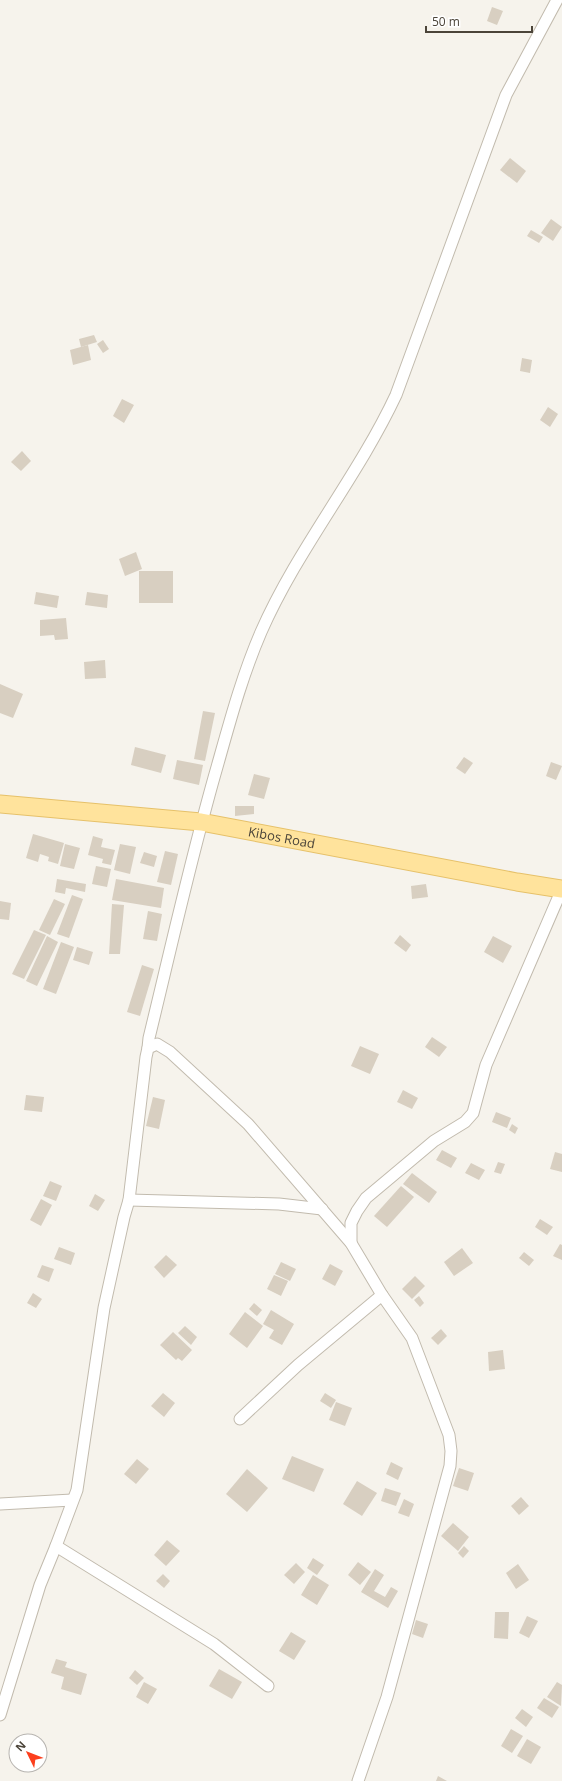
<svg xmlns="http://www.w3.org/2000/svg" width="562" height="1781" font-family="'Open Sans',sans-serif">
	<rect width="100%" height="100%" fill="#f6f3ec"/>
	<!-- building -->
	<g fill="#d8cfc1">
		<polygon points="492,7 503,11 497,25 487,21"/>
		<polygon points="510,158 526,171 517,183 500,170"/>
		<polygon points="551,219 562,227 553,241 541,233"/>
		<polygon points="531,230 543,237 539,243 527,236"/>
		<polygon points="94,335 97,342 81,347 79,339"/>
		<polygon points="103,340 109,349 103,353 97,344"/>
		<polygon points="88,345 91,360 73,365 70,350"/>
		<polygon points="522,358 532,360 530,373 520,371"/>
		<polygon points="122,399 134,405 124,423 113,416"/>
		<polygon points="548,407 558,414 550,427 540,420"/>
		<polygon points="22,451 31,461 21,471 11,462"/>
		<polygon points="136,552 142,569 125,576 119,559"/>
		<rect x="139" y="571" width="34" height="32"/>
		<polygon points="36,592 59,596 57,608 34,604"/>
		<polygon points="87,592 108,595 107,608 85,605"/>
		<polygon points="66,618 68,639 55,640 54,635 40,636 40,620"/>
		<polygon points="105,660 106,678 85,679 84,662"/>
		<polygon points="0,684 23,694 13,718 0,713"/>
		<polygon points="203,711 215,713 205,761 194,759"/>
		<polygon points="135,747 166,755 161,773 131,765"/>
		<polygon points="464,757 473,763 465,774 456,768"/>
		<polygon points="177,760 203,765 199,785 173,779"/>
		<polygon points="551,762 562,766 556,780 546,776"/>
		<polygon points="254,774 270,778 264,799 248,795"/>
		<polygon points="235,806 254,806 254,814 235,816"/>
		<polygon points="33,834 64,843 58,864 48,861 49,857 40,854 38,862 26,858"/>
		<polygon points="93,836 103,839 101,847 115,850 111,865 102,863 103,859 88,855"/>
		<polygon points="65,844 80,848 74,869 60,866"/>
		<polygon points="120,844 136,847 130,874 114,870"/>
		<polygon points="165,851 178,854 171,885 157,882"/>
		<polygon points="144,852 157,856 154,867 140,863"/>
		<polygon points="96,866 111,869 107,887 92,884"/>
		<polygon points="57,879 86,884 85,892 66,888 65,894 55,892"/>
		<polygon points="116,879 164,888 161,908 112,900"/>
		<polygon points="426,884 428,897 412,899 411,886"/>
		<polygon points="72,895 83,899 69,938 57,934"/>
		<polygon points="54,899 65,904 50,935 39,930"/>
		<polygon points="0,901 11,903 9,920 0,919"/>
		<polygon points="112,904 124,905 120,954 109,954"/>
		<polygon points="148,911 162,914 157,941 143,939"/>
		<polygon points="34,930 46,935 24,979 12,974"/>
		<polygon points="400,935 411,945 406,952 394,943"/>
		<polygon points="47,936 58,942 37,986 26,981"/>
		<polygon points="493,936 512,946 503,963 484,952"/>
		<polygon points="61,942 74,947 56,994 43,989"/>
		<polygon points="77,947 93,952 89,965 73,960"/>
		<polygon points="142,965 154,969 140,1016 127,1012"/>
		<polygon points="432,1037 447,1047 439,1057 425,1047"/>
		<polygon points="360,1046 379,1054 370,1074 351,1066"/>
		<polygon points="403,1090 418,1098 412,1109 397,1102"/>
		<polygon points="26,1095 44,1097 42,1112 24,1110"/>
		<polygon points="153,1097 165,1100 159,1129 146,1126"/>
		<polygon points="496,1112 511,1118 507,1128 492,1122"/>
		<polygon points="512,1124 518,1128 515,1134 509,1130"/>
		<polygon points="442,1150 457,1158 451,1168 436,1160"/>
		<polygon points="555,1152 562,1154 562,1172 550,1169"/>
		<polygon points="498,1162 505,1164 501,1174 494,1172"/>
		<polygon points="471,1163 485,1170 479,1180 465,1173"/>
		<polygon points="412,1173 437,1192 429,1203 403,1184"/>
		<polygon points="50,1181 62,1186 56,1201 43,1196"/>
		<polygon points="401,1186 414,1197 387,1227 374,1216"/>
		<polygon points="95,1194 105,1200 98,1211 89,1206"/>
		<polygon points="41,1199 52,1205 41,1226 30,1220"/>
		<polygon points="540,1219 553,1227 547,1235 535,1227"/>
		<polygon points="560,1244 562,1245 562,1260 553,1256"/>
		<polygon points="59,1247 75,1253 71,1265 54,1259"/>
		<polygon points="462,1248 473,1263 454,1276 444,1262"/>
		<polygon points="524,1252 534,1260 529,1266 519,1258"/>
		<polygon points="166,1255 177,1265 164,1278 154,1267"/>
		<polygon points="281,1262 296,1269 290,1281 275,1274"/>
		<polygon points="330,1264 343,1271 335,1286 322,1279"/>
		<polygon points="42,1265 54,1269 49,1282 37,1277"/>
		<polygon points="274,1275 288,1281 281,1296 267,1289"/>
		<polygon points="415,1276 425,1286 412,1299 402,1289"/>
		<polygon points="33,1293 42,1299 36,1308 27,1303"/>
		<polygon points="419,1296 424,1303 420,1307 414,1300"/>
		<polygon points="254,1303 262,1310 257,1316 249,1309"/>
		<polygon points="271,1310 294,1324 282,1345 269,1338 274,1330 263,1324"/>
		<polygon points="245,1312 263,1326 247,1348 229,1334"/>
		<polygon points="185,1326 197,1337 191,1345 178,1333"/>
		<polygon points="441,1329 447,1336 438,1345 431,1338"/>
		<polygon points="173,1332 192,1350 182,1361 178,1358 176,1360 160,1345"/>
		<polygon points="503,1350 505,1369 489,1371 488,1352"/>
		<polygon points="163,1393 175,1403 164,1417 151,1406"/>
		<polygon points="325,1393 336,1400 331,1408 320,1401"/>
		<polygon points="336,1402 352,1408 345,1426 329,1420"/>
		<polygon points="292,1456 324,1469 314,1492 282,1479"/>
		<polygon points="137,1459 149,1469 136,1484 124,1474"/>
		<polygon points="391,1462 403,1468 398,1480 386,1474"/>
		<polygon points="459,1468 474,1473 468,1491 453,1486"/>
		<polygon points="247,1469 268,1488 247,1512 226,1494"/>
		<polygon points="357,1481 377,1493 362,1516 343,1504"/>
		<polygon points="385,1488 401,1493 396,1506 381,1501"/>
		<polygon points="521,1497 529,1506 519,1515 511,1506"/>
		<polygon points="404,1499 414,1504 409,1517 398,1513"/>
		<polygon points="453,1523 469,1537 458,1551 441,1536"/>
		<polygon points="167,1540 180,1551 166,1566 154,1555"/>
		<polygon points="464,1546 469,1551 463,1558 458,1553"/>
		<polygon points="313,1558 324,1565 317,1575 307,1568"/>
		<polygon points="358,1562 371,1572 360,1585 348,1575"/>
		<polygon points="296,1563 305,1572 294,1584 284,1575"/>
		<polygon points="518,1564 529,1580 516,1589 506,1573"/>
		<polygon points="375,1569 384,1575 374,1591 385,1597 391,1587 398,1591 388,1608 361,1592"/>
		<polygon points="163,1574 170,1581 164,1588 156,1581"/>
		<polygon points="313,1575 329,1585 317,1605 301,1595"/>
		<polygon points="495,1612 509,1612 508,1639 494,1638"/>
		<polygon points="527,1616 538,1621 529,1638 519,1633"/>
		<polygon points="416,1620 428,1624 423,1638 412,1634"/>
		<polygon points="291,1632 306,1641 294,1660 279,1651"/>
		<polygon points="56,1659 67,1662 65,1667 87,1674 81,1695 61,1689 64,1677 51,1673"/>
		<polygon points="219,1669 242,1682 232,1699 209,1686"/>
		<polygon points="135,1670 144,1678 137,1685 129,1678"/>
		<polygon points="144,1682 157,1689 148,1704 136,1697"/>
		<polygon points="557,1682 562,1685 561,1706 547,1697"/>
		<polygon points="544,1698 559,1707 552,1718 537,1708"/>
		<polygon points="522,1709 533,1717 526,1727 515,1718"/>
		<polygon points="511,1729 523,1736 512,1753 501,1746"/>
		<polygon points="527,1739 541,1747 531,1764 517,1756"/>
		<polygon points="438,1776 447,1781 436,1781"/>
	</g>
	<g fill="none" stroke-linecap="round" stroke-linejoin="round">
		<!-- minor casing -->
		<g stroke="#c2bbae" stroke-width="13">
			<g id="minor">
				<path d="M148,1048L149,1038C171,948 191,857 217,767C230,721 242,676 261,632C298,548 357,478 396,395L506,95L557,0"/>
				<polyline points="129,1200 279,1204 322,1209"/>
				<polyline points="351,1243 351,1223 357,1211 366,1198 434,1141 465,1122 473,1113 486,1065 562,889"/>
				<polyline points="240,1419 298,1365 382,1295"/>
				<polyline points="0,1504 72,1500"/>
				<polyline points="56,1546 214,1644 268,1686"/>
				<polyline points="0,1715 40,1585 56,1546 77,1490 104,1308 124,1217 129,1200 146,1057 148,1048 157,1044 170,1052 248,1124 351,1243 382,1295 412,1338 449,1435 451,1451 450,1466 387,1697 358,1781"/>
			</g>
		</g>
		<!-- primary casing -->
		<g stroke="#e6c16a" stroke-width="19">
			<g id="primary">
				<path id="s1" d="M0,804L201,822L517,882L562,889"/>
			</g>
		</g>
		<!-- minor -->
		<use href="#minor" stroke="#fff" stroke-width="11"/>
		<!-- primary -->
		<use href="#primary" stroke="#ffe39c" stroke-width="17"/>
	</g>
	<g text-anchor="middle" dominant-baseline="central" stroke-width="3" stroke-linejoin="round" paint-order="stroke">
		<!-- street labels -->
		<g font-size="13" fill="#4b4439" stroke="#fff">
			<text stroke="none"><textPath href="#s1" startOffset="284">Kibos Road</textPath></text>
		</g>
	</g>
	<!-- north arrow -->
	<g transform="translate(28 1753) rotate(313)"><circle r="19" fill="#ffffff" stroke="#b7b4b0"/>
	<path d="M0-3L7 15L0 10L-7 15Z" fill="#fc3f1d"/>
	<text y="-6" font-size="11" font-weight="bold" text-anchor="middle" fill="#4b4439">N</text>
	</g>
	<!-- scale -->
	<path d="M426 26v6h106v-6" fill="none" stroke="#4b4439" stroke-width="2"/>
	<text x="432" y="26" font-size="12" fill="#4b4439" stroke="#ffffff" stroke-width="3" paint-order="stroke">50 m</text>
</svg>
